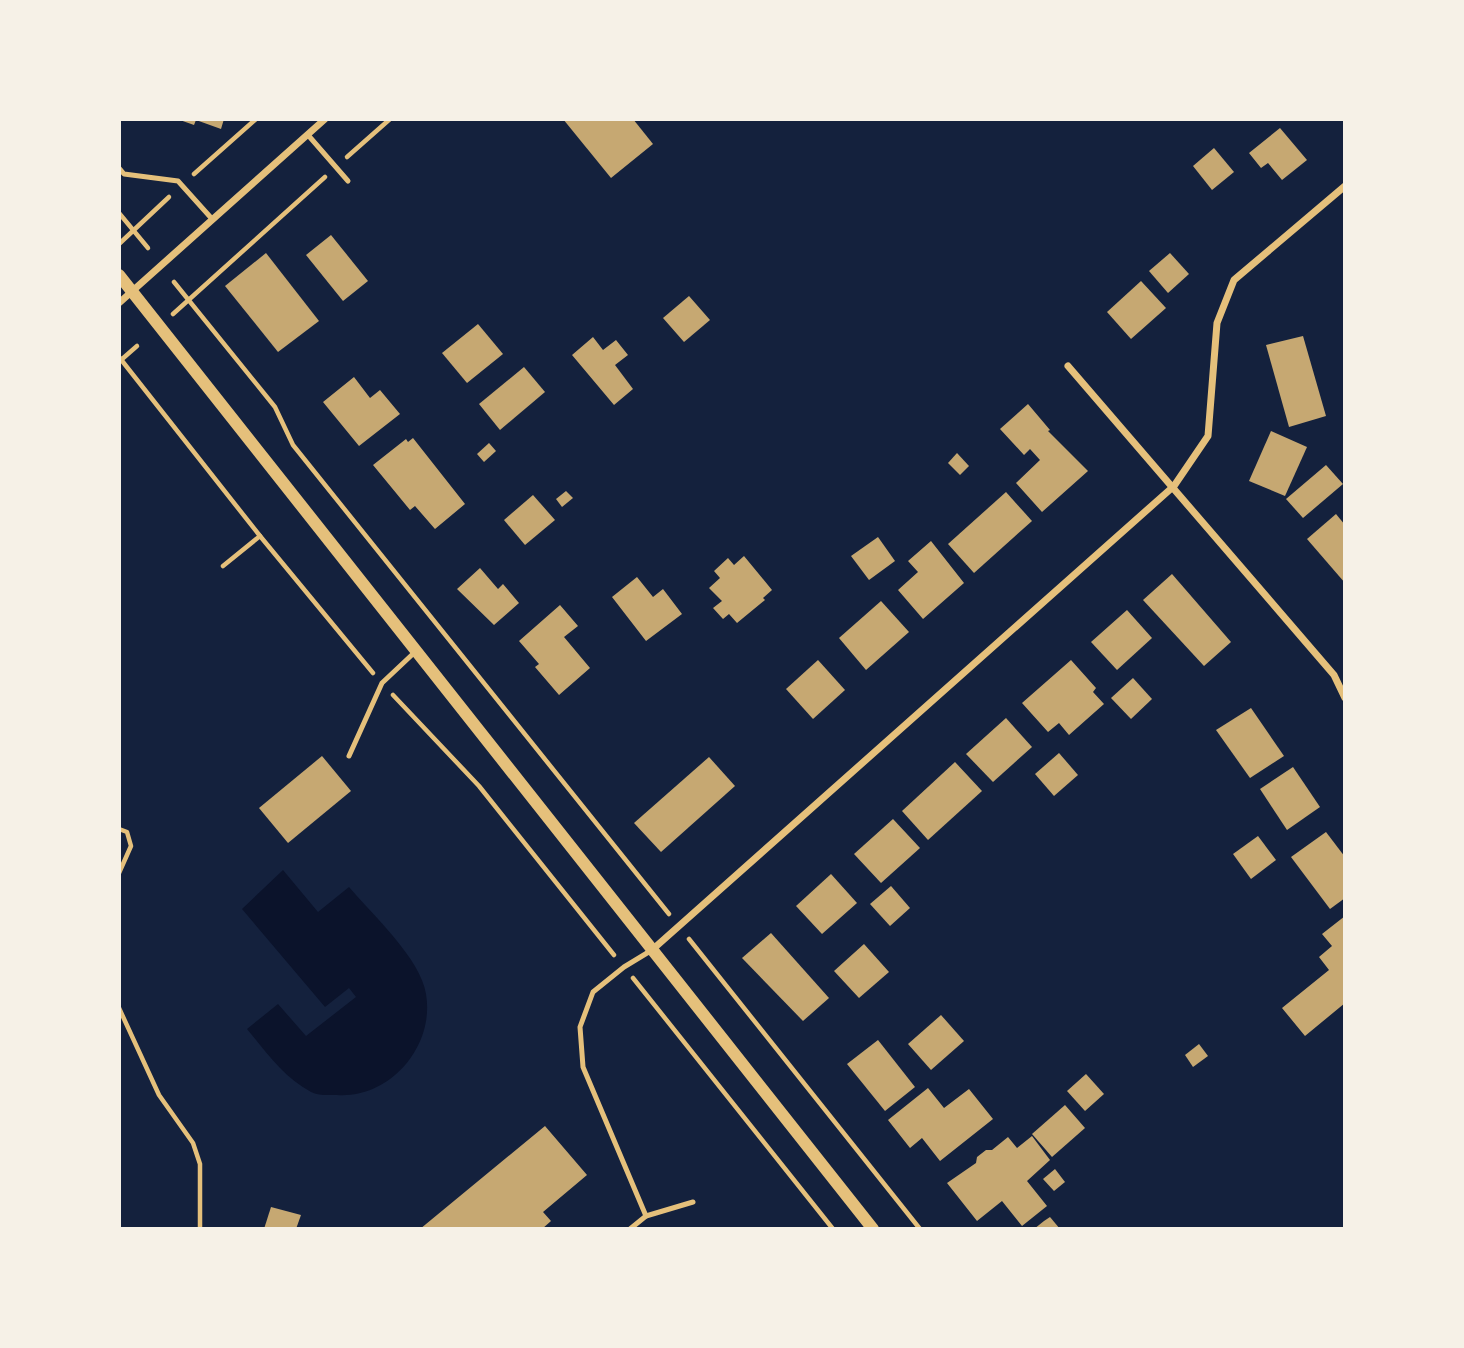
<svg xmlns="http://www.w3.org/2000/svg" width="1464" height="1348" font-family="'Times New Roman',serif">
	<rect width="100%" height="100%" fill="#14213d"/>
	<!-- water -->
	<path fill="#0b132b" d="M283,870L318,912L349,887C372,914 421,959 426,994C435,1046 390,1099 337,1095C329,1095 318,1096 311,1092C284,1078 266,1052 247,1029L278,1004L306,1036L356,997L349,988L325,1007L242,909Z"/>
	<!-- building -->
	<g fill="#c6a872">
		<polygon points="177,119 224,119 221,129 196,120 194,125"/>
		<polygon points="563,119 633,119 653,144 611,178"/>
		<polygon points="1280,128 1307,160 1282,180 1268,163 1261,168 1249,153"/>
		<polygon points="1214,148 1234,172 1212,190 1193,166"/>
		<polygon points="331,235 368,281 343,301 306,255"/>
		<polygon points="266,253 319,321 278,352 225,286"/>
		<polygon points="1170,253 1189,274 1168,293 1149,271"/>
		<polygon points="1141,281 1166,308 1131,339 1107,312"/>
		<polygon points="689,296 710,320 684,342 663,318"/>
		<polygon points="478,324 503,354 467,383 442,353"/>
		<polygon points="1303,336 1326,416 1289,427 1266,345"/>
		<polygon points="593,337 603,350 616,340 628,355 615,365 633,389 614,405 572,355"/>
		<polygon points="524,367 545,392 500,430 479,404"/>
		<polygon points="354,377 370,398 380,390 400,414 359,446 323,402"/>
		<polygon points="1028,404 1050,430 1048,431 1088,471 1042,512 1016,483 1040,460 1030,449 1024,455 1000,429"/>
		<polygon points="1271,431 1307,447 1285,496 1249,481"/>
		<polygon points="413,438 465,504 435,529 415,506 410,510 373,465 406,439 408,442"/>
		<polygon points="489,443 496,451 484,462 477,454"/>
		<polygon points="957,453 969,466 960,475 948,463"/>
		<polygon points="1326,465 1343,484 1303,518 1286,499"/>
		<polygon points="566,491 573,498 562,507 556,499"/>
		<polygon points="1006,492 1032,521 974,573 948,544"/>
		<polygon points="533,495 555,520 525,545 504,520"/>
		<polygon points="1336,514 1345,525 1345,583 1307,539"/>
		<polygon points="878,537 895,561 869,580 851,556"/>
		<polygon points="931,541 964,583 923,619 898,590 918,572 908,561"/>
		<polygon points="744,556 772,590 763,598 765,600 737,623 729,614 723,619 713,608 722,601 709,588 720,578 714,571 728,558 734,565"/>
		<polygon points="480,568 498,589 503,584 519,603 494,625 457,589"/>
		<polygon points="1172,574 1231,642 1204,666 1143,600"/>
		<polygon points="637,577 653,597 663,589 682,614 646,641 612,597"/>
		<polygon points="881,601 909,632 866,670 839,638"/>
		<polygon points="560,605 578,626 564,637 590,668 559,695 535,667 539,664 519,641"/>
		<polygon points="1127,610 1152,638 1117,670 1091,642"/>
		<polygon points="818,660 845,690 813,719 786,689"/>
		<polygon points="1071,660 1096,688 1093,692 1104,704 1069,735 1059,723 1048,732 1022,703"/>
		<polygon points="1133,678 1152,699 1131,719 1111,698"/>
		<polygon points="1251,708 1284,756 1250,778 1216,730"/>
		<polygon points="1006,718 1032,747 993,782 966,754"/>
		<polygon points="1059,753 1078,775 1054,796 1035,774"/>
		<polygon points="322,756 351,791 288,843 259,808"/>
		<polygon points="709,757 735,786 661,852 634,823"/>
		<polygon points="955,762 982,791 928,840 902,811"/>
		<polygon points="1293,767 1320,807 1287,830 1260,789"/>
		<polygon points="893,819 920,848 881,883 854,854"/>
		<polygon points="1326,832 1345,857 1345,898 1330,909 1291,857"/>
		<polygon points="1258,836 1276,860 1251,879 1233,854"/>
		<polygon points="831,874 857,903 822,934 796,906"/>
		<polygon points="891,886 910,908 890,926 870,904"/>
		<polygon points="1345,916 1345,1003 1305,1036 1282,1008 1329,970 1319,957 1332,946 1322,934"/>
		<polygon points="771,933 829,998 803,1021 742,958"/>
		<polygon points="864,944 889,972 859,998 834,971"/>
		<polygon points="941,1015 964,1041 931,1070 908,1044"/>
		<polygon points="878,1040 915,1087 885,1111 847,1064"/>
		<polygon points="1199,1044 1208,1056 1193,1067 1185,1055"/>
		<polygon points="1086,1074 1104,1094 1085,1111 1067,1091"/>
		<polygon points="928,1088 944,1108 969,1089 993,1119 940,1161 922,1138 910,1148 888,1120"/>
		<polygon points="1065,1105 1085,1128 1052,1157 1032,1134"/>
		<polygon points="545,1126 587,1175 543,1212 551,1221 542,1229 420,1229"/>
		<polygon points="1032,1136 1050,1160 1027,1181 1047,1206 1022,1226 1002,1201 977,1221 947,1183 976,1163 977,1157 986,1150 992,1150 1008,1137 1017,1148"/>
		<polygon points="1055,1169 1065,1182 1054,1191 1043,1179"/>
		<polygon points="271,1207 301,1215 296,1229 264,1229"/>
		<polygon points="1050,1217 1060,1229 1034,1229 1044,1221"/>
	</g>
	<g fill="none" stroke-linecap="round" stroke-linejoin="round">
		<!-- path -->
		<g stroke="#e5c07b" stroke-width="4.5">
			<polyline points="347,157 390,119"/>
			<polyline points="194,174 256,119"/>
			<polyline points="119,213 148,248"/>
			<polyline points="119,244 169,197"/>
			<polyline points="174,282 275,407 293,445 669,914"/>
			<polyline points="173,314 325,177"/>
			<polyline points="119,357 260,536 373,673"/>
			<polyline points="121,360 137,346"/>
			<polyline points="223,566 260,536"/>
			<polyline points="393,695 479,786 614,955"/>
			<polyline points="119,829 127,832 131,846 119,873"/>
			<polyline points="689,939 920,1229"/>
			<polyline points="633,978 833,1229"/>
			<polyline points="119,1008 159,1095 193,1143 200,1164 200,1229"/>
		</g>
		<!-- service -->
		<g stroke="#e5c07b" stroke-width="5">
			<polyline points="308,135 348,181"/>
			<polyline points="119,168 124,174 178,181 213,220"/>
			<polyline points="349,756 382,683 416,651"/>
			<polyline points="646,1216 693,1202"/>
			<polyline points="630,1229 646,1216 583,1067 580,1027 593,992 624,967 652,950"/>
		</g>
		<!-- minor -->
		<g stroke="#e5c07b" stroke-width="7">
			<polyline points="119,303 325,119"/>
			<polyline points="1068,366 1334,675 1345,698"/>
			<polyline points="652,950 1174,486 1208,436 1217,323 1234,280 1345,186"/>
		</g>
		<!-- tertiary -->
		<polyline stroke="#e5c07b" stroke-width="12" points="119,275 873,1229"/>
	</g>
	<!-- border -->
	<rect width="1464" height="1348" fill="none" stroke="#f6f1e7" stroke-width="242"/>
</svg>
